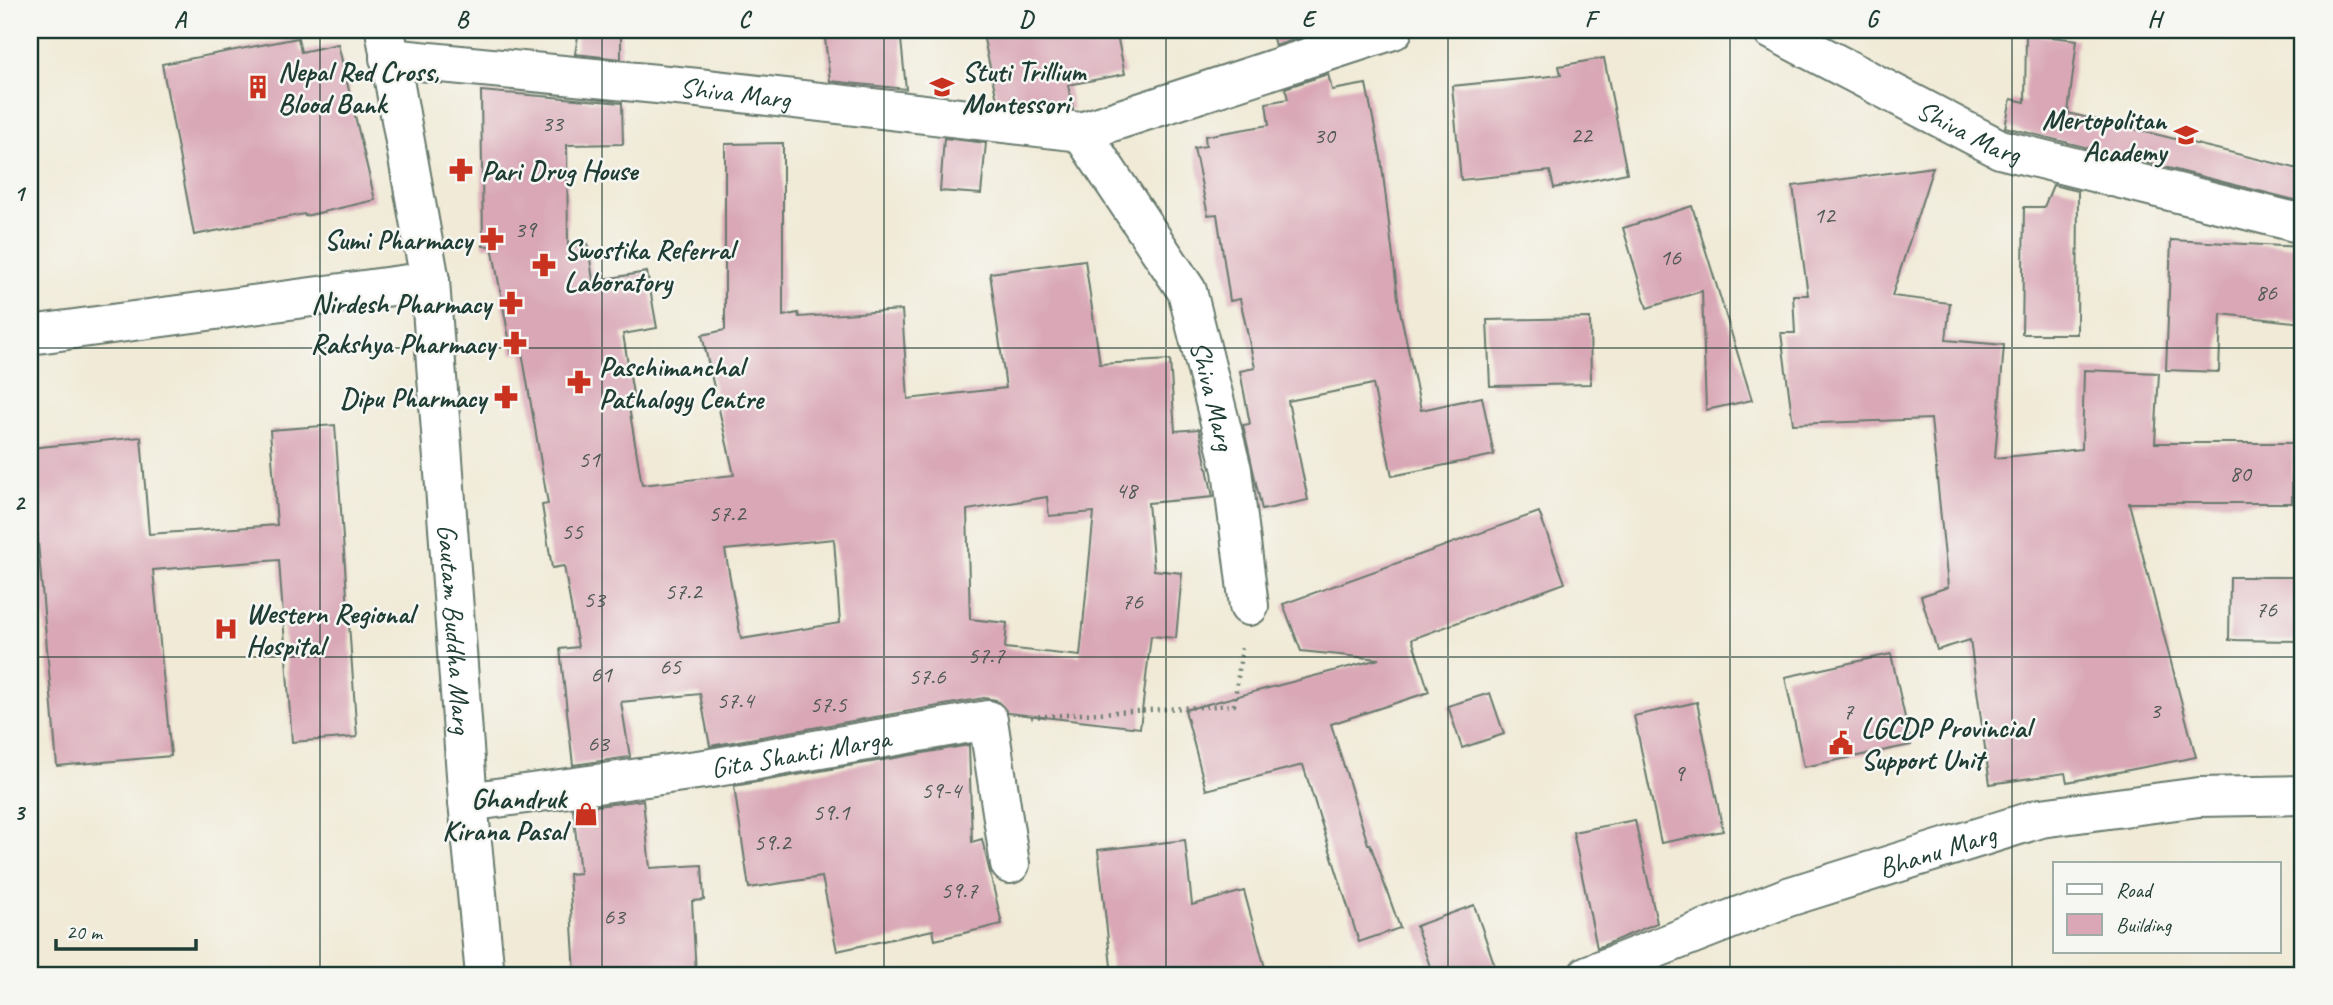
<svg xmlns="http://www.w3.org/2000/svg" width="2333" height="1005" font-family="Caveat,sans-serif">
	<rect width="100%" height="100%" fill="#f6f6f2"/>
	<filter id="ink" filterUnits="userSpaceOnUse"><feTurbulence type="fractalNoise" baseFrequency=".0143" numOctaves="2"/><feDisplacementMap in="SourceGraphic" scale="14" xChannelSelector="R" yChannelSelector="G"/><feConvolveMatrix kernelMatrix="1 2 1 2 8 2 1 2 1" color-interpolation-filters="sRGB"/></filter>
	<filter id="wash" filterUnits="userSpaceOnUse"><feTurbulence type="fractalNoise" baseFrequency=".00686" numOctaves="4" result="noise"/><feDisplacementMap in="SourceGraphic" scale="28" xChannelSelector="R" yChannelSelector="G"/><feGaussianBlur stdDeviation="1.57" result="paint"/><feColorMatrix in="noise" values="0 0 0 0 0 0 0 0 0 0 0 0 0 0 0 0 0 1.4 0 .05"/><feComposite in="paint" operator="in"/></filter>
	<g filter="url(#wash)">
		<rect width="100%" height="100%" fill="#f0ead6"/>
		<g id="blocks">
			<!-- building -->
			<g fill="#d9a7b6" fill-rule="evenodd">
				<polygon points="579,30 621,30 621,59 575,54"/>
				<polygon points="824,30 900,30 906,89 830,81"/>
				<polygon points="982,30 1116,30 1125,74 1068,85 1073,109 997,100"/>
				<polygon points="1271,30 1318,30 1318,32 1275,46"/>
				<polygon points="2026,34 2077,40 2068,113 2303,170 2303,202 2005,127 2011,99 2025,102"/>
				<polygon points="298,38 301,52 338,44 375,200 305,216 304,214 194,235 162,64"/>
				<polygon points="1604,58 1627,173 1554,188 1550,171 1461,180 1452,86 1561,75 1559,66"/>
				<polygon points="1328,74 1332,90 1366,84 1381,158 1399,306 1421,410 1482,397 1494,455 1392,476 1373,384 1288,401 1308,500 1262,510 1243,425 1250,424 1240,371 1255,368 1240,299 1230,301 1217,214 1208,215 1194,148 1206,146 1205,136 1269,125 1266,103 1288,99 1285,88"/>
				<path d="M481,91L622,103L623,144L567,145L568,247L588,244L593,281L647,272L657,328L623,334L635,406L629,407L642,485L734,475L702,335L725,330V144L783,143V316L798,313L799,317L902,310L908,399L1006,388L990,273L1085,260L1100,364L1170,360L1175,431L1199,429L1213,497L1148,503L1154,570L1182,573L1176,638L1151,636L1140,728L1008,713L996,700L984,698L710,746L700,694L621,702L630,757L573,765L560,649L578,647L564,566L552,568L542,505L548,504L522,352L512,354L492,246H483ZM1047,497L1049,516L1094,512L1080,656L1005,648L1007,623L970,619L967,510ZM834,539L840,623L741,639L725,550Z"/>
				<polygon points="944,138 986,143 981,194 940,191"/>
				<polygon points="1933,167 1892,296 1950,303 1946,340 2004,345 1995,458 2082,449 2084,370 2159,373 2155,443 2293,443 2292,503 2129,503 2196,757 2067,782 2065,773 1990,784 1970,640 1937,650 1921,596 1948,587 1931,419 1793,424 1781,333 1795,333 1793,295 1808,295 1793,186"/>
				<polygon points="2053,185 2078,191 2077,334 2022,334 2024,207 2044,207"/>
				<polygon points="1692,206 1752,400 1706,410 1702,291 1647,308 1623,228"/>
				<polygon points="2171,240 2303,247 2303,323 2221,314 2219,372 2166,370"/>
				<polygon points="1590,318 1591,384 1490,386 1487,320"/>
				<polygon points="335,425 357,737 292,742 279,560 153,570 171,756 57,766 30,448 141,437 149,534 277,525 270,430"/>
				<polygon points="1539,512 1565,583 1412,639 1429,692 1331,724 1368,844 1370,844 1400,928 1359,942 1303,765 1206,790 1185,710 1379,659 1301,651 1283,604"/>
				<polygon points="2230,577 2303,577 2303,641 2229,640"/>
				<polygon points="1891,654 1911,745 1804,767 1785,677"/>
				<polygon points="1490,693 1504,734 1462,748 1448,706"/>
				<polygon points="1697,702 1723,831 1661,843 1634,716"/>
				<polygon points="969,745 972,842 982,839 1002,924 935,940 933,930 837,951 822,877 749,888 734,786"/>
				<polygon points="643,800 650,868 702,865 704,900 692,901 696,975 575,975 569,874 580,873 573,809"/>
				<polygon points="1635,820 1657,923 1597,948 1573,832"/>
				<polygon points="1185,840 1192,905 1244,891 1267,975 1112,975 1098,850"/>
				<polygon points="1474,905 1498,975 1433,975 1416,926"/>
			</g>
		</g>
	</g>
	<g filter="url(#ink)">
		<use href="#blocks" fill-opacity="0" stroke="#687a6d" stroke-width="2"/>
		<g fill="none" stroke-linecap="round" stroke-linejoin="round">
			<!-- minor casing -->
			<g stroke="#687a6d" stroke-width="42">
				<g id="minor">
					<path id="s1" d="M1772,30L2000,149L2303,224"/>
					<path id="s2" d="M389,58L698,88L1081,132L1393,30"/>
					<path id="s3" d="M1081,132L1187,291L1232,470L1249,606"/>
					<polyline points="30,335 430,281"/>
					<path id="s4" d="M468,802L711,768L988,720L1010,864"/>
					<path id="s5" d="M1588,975L1788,897L2041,818L2199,797L2303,795"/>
				</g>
			</g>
			<!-- major casing -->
			<g stroke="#687a6d" stroke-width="42">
				<g id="major">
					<path id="s6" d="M385,30L430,281L468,802L485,975"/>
				</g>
			</g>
			<!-- path -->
			<polyline stroke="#687a6d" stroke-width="4.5" stroke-dasharray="2 5" stroke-linecap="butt" points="1031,717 1234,705 1242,648"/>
			<!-- minor -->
			<use href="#minor" stroke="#fff" stroke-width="38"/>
			<!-- major -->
			<use href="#major" stroke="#fff" stroke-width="38"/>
		</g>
	</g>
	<!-- grid -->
	<path fill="none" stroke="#1f3d34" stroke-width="2" stroke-opacity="0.55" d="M320,30V975M602,30V975M884,30V975M1166,30V975M1448,30V975M1730,30V975M2012,30V975M30,348H2303M30,657H2303"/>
	<!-- icons -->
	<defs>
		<g id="building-bare" transform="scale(1.89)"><path d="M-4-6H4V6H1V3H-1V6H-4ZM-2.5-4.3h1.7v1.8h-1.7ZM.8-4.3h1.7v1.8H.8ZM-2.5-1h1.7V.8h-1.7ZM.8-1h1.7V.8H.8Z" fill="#c8321e" stroke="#f6f6f2" stroke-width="2.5" paint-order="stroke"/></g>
		<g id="school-bare" transform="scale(1.89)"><path d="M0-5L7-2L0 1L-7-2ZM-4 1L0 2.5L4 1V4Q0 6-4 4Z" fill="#c8321e" stroke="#f6f6f2" stroke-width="2.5" paint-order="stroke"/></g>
		<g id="pharmacy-bare" transform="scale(1.89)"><path d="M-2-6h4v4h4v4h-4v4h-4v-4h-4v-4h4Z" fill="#c8321e" stroke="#f6f6f2" stroke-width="2.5" paint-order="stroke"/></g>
		<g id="hospital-bare" transform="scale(1.89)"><path d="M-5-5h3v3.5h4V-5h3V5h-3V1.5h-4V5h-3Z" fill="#c8321e" stroke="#f6f6f2" stroke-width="2.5" paint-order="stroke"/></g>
		<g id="civic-bare" transform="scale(1.89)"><path d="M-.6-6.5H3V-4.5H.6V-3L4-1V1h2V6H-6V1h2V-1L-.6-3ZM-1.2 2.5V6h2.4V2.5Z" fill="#c8321e" stroke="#f6f6f2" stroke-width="2.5" paint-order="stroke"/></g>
		<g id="shop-bare" transform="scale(1.89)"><path d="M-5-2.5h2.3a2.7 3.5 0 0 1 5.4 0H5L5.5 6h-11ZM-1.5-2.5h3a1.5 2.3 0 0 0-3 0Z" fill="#c8321e" stroke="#f6f6f2" stroke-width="2.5" paint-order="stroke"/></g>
	</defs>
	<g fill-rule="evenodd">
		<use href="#building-bare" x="258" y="87"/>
		<use href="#school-bare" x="942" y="87"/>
		<use href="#school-bare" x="2186" y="135"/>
		<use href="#pharmacy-bare" x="461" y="170"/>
		<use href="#pharmacy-bare" x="492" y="239"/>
		<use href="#pharmacy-bare" x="544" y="265"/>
		<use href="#pharmacy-bare" x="511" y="303"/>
		<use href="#pharmacy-bare" x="515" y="343"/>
		<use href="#pharmacy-bare" x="579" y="382"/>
		<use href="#pharmacy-bare" x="506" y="397"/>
		<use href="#hospital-bare" x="226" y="629"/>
		<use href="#civic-bare" x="1841" y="743"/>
		<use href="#shop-bare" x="586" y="814"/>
	</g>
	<g text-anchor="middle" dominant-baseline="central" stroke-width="5" stroke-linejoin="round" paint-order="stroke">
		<!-- number labels -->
		<g font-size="24" fill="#4e5854">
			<text x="552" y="123">33</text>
			<text x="1324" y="135">30</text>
			<text x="1581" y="135">22</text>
			<text x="1824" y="215">12</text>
			<text x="525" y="229">39</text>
			<text x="1670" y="257">16</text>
			<text x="2266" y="292">86</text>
			<text x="589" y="459">51</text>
			<text x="2240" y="473">80</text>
			<text x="1126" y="490">48</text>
			<text x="727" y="513">57.2</text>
			<text x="572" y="531">55</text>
			<text x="683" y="591">57.2</text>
			<text x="594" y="599">53</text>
			<text x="1132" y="601">76</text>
			<text x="2266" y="609">76</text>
			<text x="986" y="655">57.7</text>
			<text x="670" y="666">65</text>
			<text x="601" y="674">61</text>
			<text x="927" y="676">57.6</text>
			<text x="735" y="700">57.4</text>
			<text x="828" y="704">57.5</text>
			<text x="2155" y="710">3</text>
			<text x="1848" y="711">7</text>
			<text x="598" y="743">63</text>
			<text x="1679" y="773">9</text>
			<text x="941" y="790">59-4</text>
			<text x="831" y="812">59.1</text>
			<text x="772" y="842">59.2</text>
			<text x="959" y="890">59.7</text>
			<text x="614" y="916">63</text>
		</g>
		<!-- poi labels -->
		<g font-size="28" font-weight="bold" fill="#1f3d34" stroke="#f6f6f2" text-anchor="start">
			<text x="278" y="71">Nepal Red Cross,<tspan x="278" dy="32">Blood Bank</tspan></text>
			<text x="962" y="71">Stuti Trillium<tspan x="962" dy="32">Montessori</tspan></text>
			<text x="2166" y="119" text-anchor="end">Mertopolitan<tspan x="2166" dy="32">Academy</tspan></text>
			<text x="481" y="170">Pari Drug House</text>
			<text x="472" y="239" text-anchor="end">Sumi Pharmacy</text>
			<text x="564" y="249">Swostika Referral<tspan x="564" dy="32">Laboratory</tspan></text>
			<text x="491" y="303" text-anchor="end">Nirdesh Pharmacy</text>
			<text x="495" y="343" text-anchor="end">Rakshya Pharmacy</text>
			<text x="599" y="366">Paschimanchal<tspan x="599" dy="32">Pathalogy Centre</tspan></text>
			<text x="486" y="397" text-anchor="end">Dipu Pharmacy</text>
			<text x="246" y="613">Western Regional<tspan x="246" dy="32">Hospital</tspan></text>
			<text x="1861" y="727">LGCDP Provincial<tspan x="1861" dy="32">Support Unit</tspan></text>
			<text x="566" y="798" text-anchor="end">Ghandruk<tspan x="566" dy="32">Kirana Pasal</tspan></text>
		</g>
		<!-- street labels -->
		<g font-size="28" fill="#1f3d34" stroke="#f6f6f2">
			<text stroke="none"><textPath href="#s2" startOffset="348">Shiva Marg</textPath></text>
			<text stroke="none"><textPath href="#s1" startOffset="222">Shiva Marg</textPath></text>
			<text stroke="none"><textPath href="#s3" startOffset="299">Shiva Marg</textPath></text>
			<text stroke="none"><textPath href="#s6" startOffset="604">Gautam Buddha Marg</textPath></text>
			<text stroke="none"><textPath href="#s4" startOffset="336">Gita Shanti Marga</textPath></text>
			<text stroke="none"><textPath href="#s5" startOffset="371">Bhanu Marg</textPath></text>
		</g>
	</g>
	<!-- margin -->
	<rect width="2333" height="1005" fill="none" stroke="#f6f6f2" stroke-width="77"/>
	<!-- legend -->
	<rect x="2053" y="862" width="228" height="91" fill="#f6f6f2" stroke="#a0aca6" stroke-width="2"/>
	<rect x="2067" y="884" width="35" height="10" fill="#ffffff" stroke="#a0aca6" stroke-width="2"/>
	<text x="2116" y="897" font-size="21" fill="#1f3d34">Road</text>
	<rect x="2067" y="914" width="35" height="21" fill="#d9a7b6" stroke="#a0aca6" stroke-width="2"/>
	<text x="2116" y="932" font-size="21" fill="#1f3d34">Building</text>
	<!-- scale -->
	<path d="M56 939v10h140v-10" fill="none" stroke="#1f3d34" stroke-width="3.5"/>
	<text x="66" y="939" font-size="21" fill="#1f3d34" stroke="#f6f6f2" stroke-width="5" paint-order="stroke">20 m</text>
	<rect x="38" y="38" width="2256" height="929" fill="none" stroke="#1f3d34" stroke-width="2.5"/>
	<g font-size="23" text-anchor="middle" font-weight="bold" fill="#1f3d34">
		<text x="180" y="27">A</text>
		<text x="462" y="27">B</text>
		<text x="744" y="27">C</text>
		<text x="1026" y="27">D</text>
		<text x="1308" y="27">E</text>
		<text x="1590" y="27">F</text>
		<text x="1872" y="27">G</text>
		<text x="2154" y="27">H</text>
		<text x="19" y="201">1</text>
		<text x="19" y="510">2</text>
		<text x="19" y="820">3</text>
	</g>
</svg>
